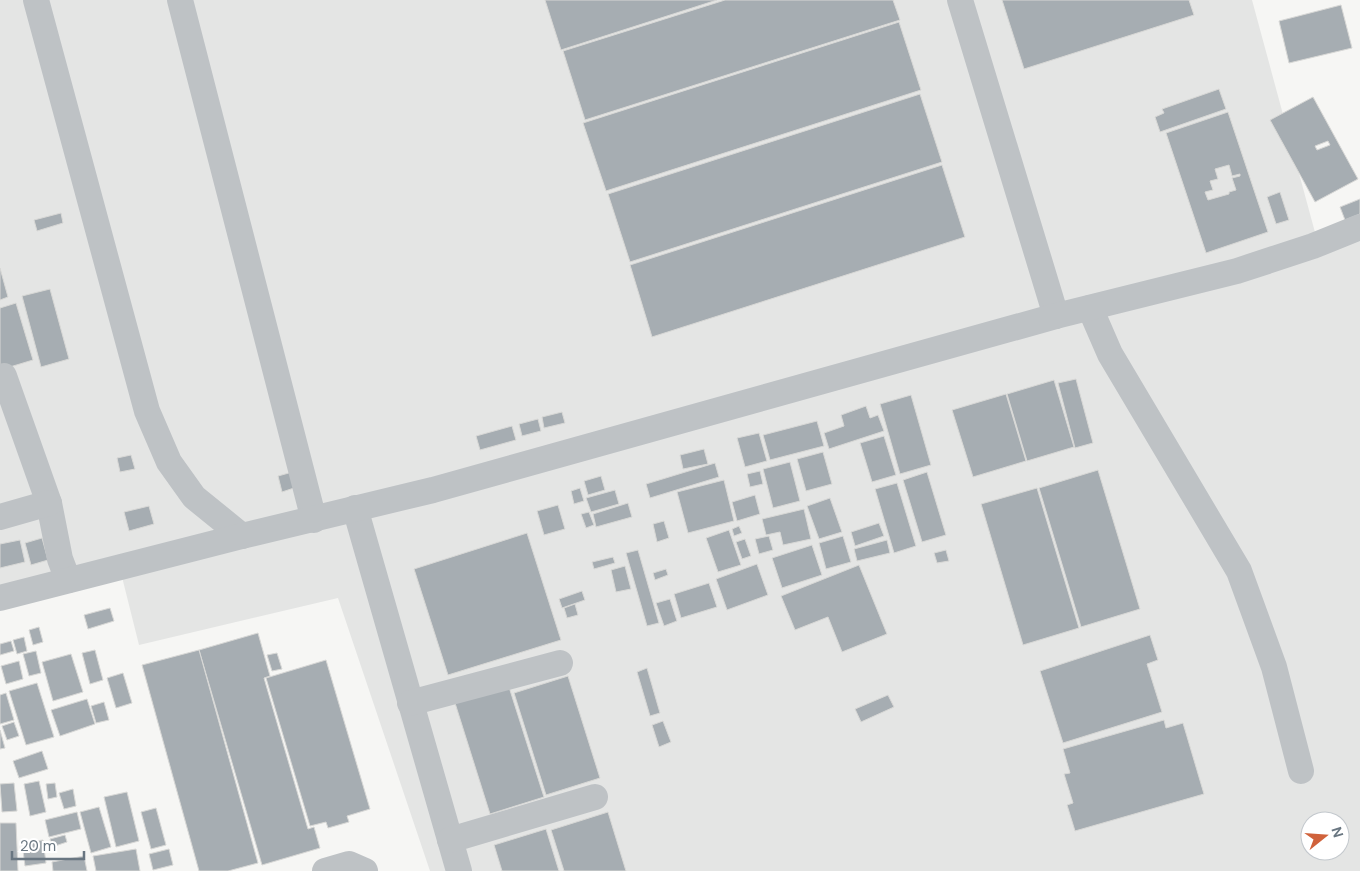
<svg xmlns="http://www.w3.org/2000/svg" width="1360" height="871" font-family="'DM Sans',sans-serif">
	<rect width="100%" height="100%" fill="#f6f6f4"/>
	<!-- built -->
	<path fill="#e4e5e4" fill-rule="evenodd" d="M0,0H1252L1316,236L1360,221V871H430L338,598L139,645L121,573L0,603ZM1310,821H1340V851H1310Z"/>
	<!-- building -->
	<g fill="#a6adb2" stroke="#d8d8d6" fill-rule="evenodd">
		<polygon points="545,0 717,0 561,50"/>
		<polygon points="725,0 893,0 900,20 585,120 563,51"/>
		<polygon points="1002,0 1189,0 1194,15 1024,69"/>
		<polygon points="1341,5 1352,48 1289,63 1279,21"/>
		<polygon points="899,22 921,90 606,191 583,123"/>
		<polygon points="1219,89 1226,109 1160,132 1155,117 1164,113 1162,109"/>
		<polygon points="920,94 942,162 630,262 608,194"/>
		<path d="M1313,97L1358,179L1315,202L1270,120ZM1328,141L1330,145L1317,150L1315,146Z"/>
		<path d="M1228,112L1268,232L1206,253L1166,133ZM1229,165L1232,176L1240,174V176L1232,178L1236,190L1229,192V194L1208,200L1205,192L1213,190L1210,181L1218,179L1215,169Z"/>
		<polygon points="942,165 965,237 652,337 630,265"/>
		<polygon points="1280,192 1289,220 1276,224 1267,197"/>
		<polygon points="1360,199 1360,214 1345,220 1340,207"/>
		<polygon points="61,213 63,223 37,231 34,220"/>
		<polygon points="0,268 8,297 0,300"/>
		<polygon points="50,289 69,359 41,367 22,296"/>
		<polygon points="16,303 33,360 0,370 0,308"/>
		<polygon points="1076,379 1093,443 1075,448 1058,383"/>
		<polygon points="1054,380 1074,447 1027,461 1007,394"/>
		<polygon points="1006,394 1026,461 973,477 952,410"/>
		<polygon points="911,395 931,465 900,474 880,404"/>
		<polygon points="866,406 870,418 878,415 884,431 829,449 824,433 844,426 841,415"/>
		<polygon points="562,412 565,423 544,428 542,417"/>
		<polygon points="538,419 541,431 522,436 519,424"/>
		<polygon points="817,421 824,446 770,460 763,435"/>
		<polygon points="512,426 516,440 480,450 476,436"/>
		<polygon points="759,433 767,461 745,467 737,438"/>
		<polygon points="884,436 896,475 872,482 860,443"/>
		<polygon points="704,449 708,464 683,469 680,455"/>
		<polygon points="823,452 832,484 806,491 797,459"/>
		<polygon points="131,455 135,469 120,472 117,458"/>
		<polygon points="790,462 800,501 773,508 763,469"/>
		<polygon points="715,463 719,477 650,498 646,484"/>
		<polygon points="1098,470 1140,609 1081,627 1039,488"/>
		<polygon points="296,471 300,486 282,492 278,476"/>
		<polygon points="760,471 763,484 750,487 747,474"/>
		<polygon points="927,472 946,535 922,542 903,480"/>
		<polygon points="601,476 605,490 588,495 584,481"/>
		<polygon points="724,480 734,521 688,533 677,492"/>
		<polygon points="897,483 916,546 894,553 875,489"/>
		<polygon points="580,488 584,501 574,504 571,491"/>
		<polygon points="1037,488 1079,628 1023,645 981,504"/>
		<polygon points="615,490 619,504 591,512 586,498"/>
		<polygon points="755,495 760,514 737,521 732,502"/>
		<polygon points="830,498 842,532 819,539 807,506"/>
		<polygon points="628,503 632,517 596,527 593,514"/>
		<polygon points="558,505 565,529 544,535 537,511"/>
		<polygon points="149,506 154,524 129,531 124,512"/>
		<polygon points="804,509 811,539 783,545 780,532 766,535 762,519"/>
		<polygon points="589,512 594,525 586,528 581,514"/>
		<polygon points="664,521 669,538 657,542 653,524"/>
		<polygon points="879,523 884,536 855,546 851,532"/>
		<polygon points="739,526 742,533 734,536 732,529"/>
		<polygon points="729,530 741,565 718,572 706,538"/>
		<polygon points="527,533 561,640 448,675 414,569"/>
		<polygon points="769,536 773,550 759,554 755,539"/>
		<polygon points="843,536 851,562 826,569 819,543"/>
		<polygon points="42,538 48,560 31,565 25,543"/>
		<polygon points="745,539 751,556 742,559 736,542"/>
		<polygon points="20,540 25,562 0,568 0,544"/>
		<polygon points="887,540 890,553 857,561 854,549"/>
		<polygon points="812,545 822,575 782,588 772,558"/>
		<polygon points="638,550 659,623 647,626 626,553"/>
		<polygon points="946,550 949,561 937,563 934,553"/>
		<polygon points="613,557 615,563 594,569 592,562"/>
		<polygon points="757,564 768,595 727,610 716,579"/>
		<polygon points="859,565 887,634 842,652 828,617 795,630 781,596"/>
		<polygon points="625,566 631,589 616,592 611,570"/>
		<polygon points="666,569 668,575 655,580 653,573"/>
		<polygon points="709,583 717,607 681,618 674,594"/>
		<polygon points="582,591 585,600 562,608 559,599"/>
		<polygon points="670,599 677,621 664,626 656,603"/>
		<polygon points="575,604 578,615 567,618 564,608"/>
		<polygon points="110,608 114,621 88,629 84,615"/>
		<polygon points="39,627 43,642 33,645 29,630"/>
		<polygon points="258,633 270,676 264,678 308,829 314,827 320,848 262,865 199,650"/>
		<polygon points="1150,635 1158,660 1147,664 1162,712 1063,743 1040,671"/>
		<polygon points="24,637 27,651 17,654 13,640"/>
		<polygon points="11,641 14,651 0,655 0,644"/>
		<polygon points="95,650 103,680 90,684 82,653"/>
		<polygon points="199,650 258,863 228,871 199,871 142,665"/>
		<polygon points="36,651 41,673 29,676 23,654"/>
		<polygon points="277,653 282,669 272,671 267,655"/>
		<polygon points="71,654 83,692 53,701 42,662"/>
		<polygon points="326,660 370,809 347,816 349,822 328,828 326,822 310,826 266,678"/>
		<polygon points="19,661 23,679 6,684 1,666"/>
		<polygon points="647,668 660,713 650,716 637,672"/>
		<polygon points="123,673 132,703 116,708 107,678"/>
		<polygon points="568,676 600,778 546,795 514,693"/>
		<polygon points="37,683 54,737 26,745 9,691"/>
		<polygon points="509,687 544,797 490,814 455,703"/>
		<polygon points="6,693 14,720 0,724 0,695"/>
		<polygon points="888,695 894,707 861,722 855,709"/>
		<polygon points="87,699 95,724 60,736 51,710"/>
		<polygon points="104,702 109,720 96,723 91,706"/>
		<polygon points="1164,720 1166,728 1183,723 1204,794 1075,831 1067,805 1073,803 1064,774 1070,773 1063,749"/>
		<polygon points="663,721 671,742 659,747 652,725"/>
		<polygon points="14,722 19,736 7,740 2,726"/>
		<polygon points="0,730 5,748 0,749"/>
		<polygon points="42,751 48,769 19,778 13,761"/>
		<polygon points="39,781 46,812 30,816 24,784"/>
		<polygon points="14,783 17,811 2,812 0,784"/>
		<polygon points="55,783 57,797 48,799 46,784"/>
		<polygon points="73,789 76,806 64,809 59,793"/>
		<polygon points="127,792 139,841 116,847 104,797"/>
		<polygon points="99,807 111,847 91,853 80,812"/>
		<polygon points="156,808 166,845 151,849 141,812"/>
		<polygon points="77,812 81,829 49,837 45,820"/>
		<polygon points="608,812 626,871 564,871 551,830"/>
		<polygon points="0,823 16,823 18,871 0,871"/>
		<polygon points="546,829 559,871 502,871 494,845"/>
		<polygon points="65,835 67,842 52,847 50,839"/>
		<polygon points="43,840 46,863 25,866 22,843"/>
		<polygon points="136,849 140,871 96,871 93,856"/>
		<polygon points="169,849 173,865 153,870 149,854"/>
		<polygon points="84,856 87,871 53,871 52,862"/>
	</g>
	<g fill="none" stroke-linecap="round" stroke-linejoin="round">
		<!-- minor -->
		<g stroke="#bec2c5" stroke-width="26">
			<polyline points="36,0 147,411 169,462 194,497 242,536"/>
			<polyline points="180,0 314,520"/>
			<polyline points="960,0 1056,316"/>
			<polyline points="1090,308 1110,354 1239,571 1274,667 1301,771"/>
			<polyline points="4,376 49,503 60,559 68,580"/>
			<polyline points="355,508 459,871"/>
			<polyline points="0,517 49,503"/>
			<polyline points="0,598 242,536 433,490 1056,316 1237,271 1313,246 1360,227"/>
			<polyline points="410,703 560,663"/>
			<polyline points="450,840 595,797"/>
			<polyline points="325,871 349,864 365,871"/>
		</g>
	</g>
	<!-- north arrow -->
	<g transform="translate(1325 836) rotate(73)"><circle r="24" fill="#ffffff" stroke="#c3c8cd"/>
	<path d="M0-4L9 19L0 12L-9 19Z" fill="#d0623b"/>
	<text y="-8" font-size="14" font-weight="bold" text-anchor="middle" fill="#697681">N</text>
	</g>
	<!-- scale -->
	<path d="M12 851v8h72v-8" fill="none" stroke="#697681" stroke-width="2.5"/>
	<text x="20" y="851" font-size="15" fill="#697681" stroke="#ffffff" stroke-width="4" paint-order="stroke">20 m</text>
</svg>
